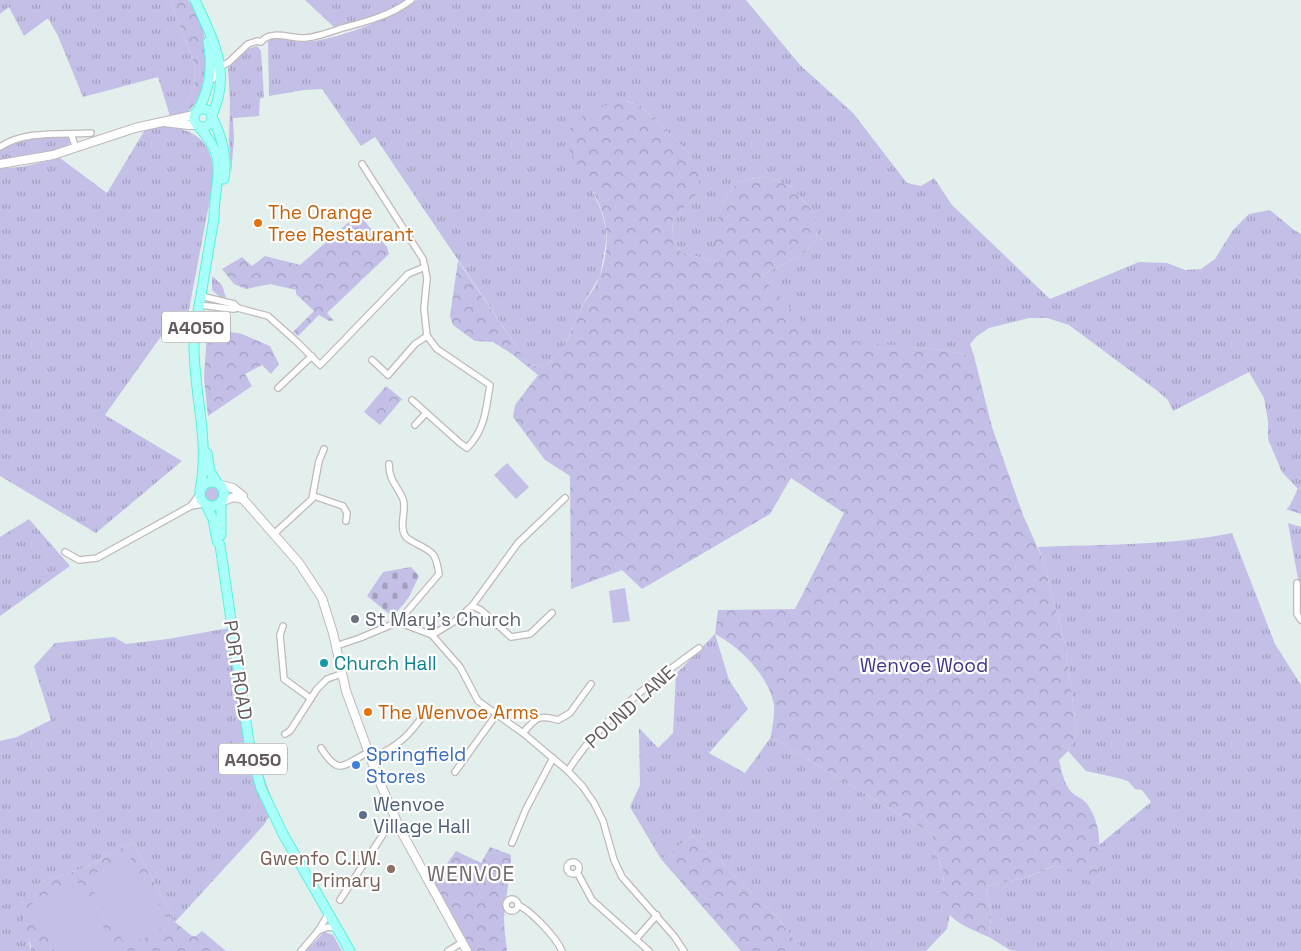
<svg xmlns="http://www.w3.org/2000/svg" width="1301" height="951" font-family="'Space Grotesk',sans-serif">
	<defs>
		<pattern id="grass-tufts" width="24" height="20" patternUnits="userSpaceOnUse" patternTransform="scale(1.25)"><rect width="24" height="20" fill="#c3bfe7"/><path d="M3 7l-1-3M5 7V3M7 7l1-3M15 17l-1-3M17 17v-4M19 17l1-3" fill="none" stroke="#a29ebe"/></pattern>
		<pattern id="forest-crowns" width="20" height="18" patternUnits="userSpaceOnUse" patternTransform="scale(1.25)"><rect width="20" height="18" fill="#c3bfe7"/><path d="M2 6a3 3 0 1 1 6 0M12 15a3 3 0 1 1 6 0" fill="none" stroke="#a29ebe"/></pattern>
		<pattern id="cemetery-stones" width="16" height="16" patternUnits="userSpaceOnUse" patternTransform="scale(1.25)"><rect width="16" height="16" fill="#c3bfe7"/><path d="M2 7V4a2 2 0 0 1 4 0v3zM10 15v-3a2 2 0 0 1 4 0v3z" fill="#a29ebe"/></pattern>
	</defs>
	<rect width="100%" height="100%" fill="#e3efed"/>
	<!-- grass -->
	<g fill="url(#grass-tufts)">
		<polygon points="0,0 170,0 196,68 194,86 188,101 170,116 158,77 83,97 58,36 48,18 24,36 9,7 0,14"/>
		<polygon points="305,0 407,0 383,14 335,28"/>
		<path d="M417,0H746L800,65L853,113L907,183L921,186L934,178L952,205L1050,299L1139,262L1167,263L1185,270L1201,269L1215,259L1233,230L1249,214L1270,210L1294,230L1301,234V488L1298,489L1282,472L1268,439V421L1264,398L1249,372L1173,411L1168,400L1155,389L1069,325L1047,318H1029L989,328L977,336L970,344L974,356L940,350L816,338L761,276L805,252L817,239L815,213L791,187L765,176L737,182L722,204L719,263L681,252L673,238L672,221L697,194L691,155L641,106L626,101L593,192L601,210L606,229V243L600,276L582,306L565,345L558,356L544,366L538,367L527,362L375,137L361,146L322,89L304,90L269,96L268,41L271,37C281,37 291,42 302,42C336,41 389,19 417,0Z"/>
		<polygon points="257,46 261,51 264,97 260,99 259,116 233,118 234,139 231,173 229,140 230,101 228,68 248,49"/>
		<path d="M160,124C196,131 212,138 214,178L186,325V339L162,335L105,415L182,461L96,533L0,476V168L21,167L60,158L107,193L146,128Z"/>
		<path d="M67,137L69,138L70,143C63,153 14,158 0,160V149C14,136 49,138 67,137Z"/>
		<polygon points="212,276 222,285 226,298 220,297 212,290"/>
		<path d="M217,310L223,311C220,320 213,325 204,327L207,314Z"/>
		<circle cx="212" cy="495" r="8"/>
		<polygon points="29,519 70,566 0,616 0,537"/>
		<polygon points="1288,523 1301,527 1301,618 1299,614 1298,579"/>
		<path d="M1232,533L1275,644L1301,685V951H1017L1010,950L989,937L991,914L986,886L1024,878L1055,866L1070,869L1099,859V845L1151,802L1142,790L1135,789L1128,781L1118,778L1086,771L1068,751L1077,734L1065,644L1043,560L1038,547C1103,544 1169,546 1232,533Z"/>
		<polygon points="223,629 235,629 250,734 265,780 275,808 263,826 175,922 133,842 84,868 40,882 37,890 21,903 31,951 0,951 0,741 17,737 51,720 34,666 55,643 114,637 126,644 168,639"/>
		<polygon points="715,634 729,680 748,709 709,753 745,773 771,737 932,834 935,853 944,872 942,900 950,914 947,929 926,951 803,951 778,918 693,835 661,859 630,807 640,785 639,728 658,748 673,733 676,674"/>
		<polygon points="324,932 333,935 342,951 306,951"/>
	</g>
	<!-- forest -->
	<g fill="url(#forest-crowns)">
		<path d="M170,0H188C195,9 203,24 204,35C208,60 207,119 170,116L188,101L194,86L196,68Z"/>
		<path d="M625,101L641,106L691,155L701,172L697,194L672,221L673,238L681,252L719,263L713,235L722,204L737,182L765,176L791,187L815,213L817,239L805,252L761,276L816,337L940,350L974,356L992,427L1023,515L1043,560L1065,644L1077,734L1068,751L1059,760C1062,772 1064,787 1075,795C1079,798 1084,799 1087,804C1104,827 1100,857 1096,884L1075,875L1070,869L1054,866L1024,878L986,886L991,914L989,937C973,930 944,920 942,899C941,890 945,880 943,871C942,865 937,859 935,853C933,847 933,840 932,834L771,737C772,727 775,715 774,705C769,676 740,647 715,634L718,610L795,609L844,513L791,478L770,514L642,589L622,570L571,589L570,476L545,460L513,417L515,405L538,375L512,354L493,342L475,341L453,325L450,316L458,261L527,362C533,365 538,369 545,365C568,354 571,325 583,305C589,295 597,286 600,275C605,262 608,244 606,230C604,200 577,167 564,140C572,115 602,105 625,101Z"/>
		<polygon points="358,214 387,247 389,254 327,313 334,321 329,321 319,315 298,336 293,332 314,311 296,294 296,290 270,284 246,289 234,284 222,269 242,257 252,266 265,256 300,265"/>
		<polygon points="212,329 242,334 270,346 279,364 271,374 262,365 245,374 252,386 208,416 204,378 207,331"/>
		<polygon points="386,386 402,399 380,425 364,412"/>
		<polygon points="1301,488 1301,514 1286,509 1289,507 1298,489"/>
		<polygon points="693,835 778,918 803,951 741,951 661,859"/>
		<path d="M133,842L175,922L192,936H196L202,931L226,951H31V946L18,908C24,897 35,895 40,882L84,868Z"/>
		<path d="M490,847L511,855C511,877 505,897 504,919C504,929 506,940 507,951H471L431,878L446,865L456,851L481,863Z"/>
	</g>
	<!-- cemetery -->
	<polygon fill="url(#cemetery-stones)" points="411,567 419,576 409,597 393,617 367,596 383,572"/>
	<!-- pitch -->
	<g fill="#c3bfe7">
		<polygon points="507,463 529,487 516,499 494,475"/>
		<polygon points="625,588 630,621 613,623 609,591"/>
		<polygon points="128,854 170,923 127,948 86,879"/>
		<polygon points="75,879 76,879 117,951 55,951 29,906"/>
	</g>
	<g fill="none" stroke-linecap="round" stroke-linejoin="round">
		<!-- minor casing -->
		<g stroke="#c0b8bb" stroke-width="8">
			<g id="minor">
				<path d="M213,79L215,70L229,62L248,44L257,41L261,42C271,29 291,39 305,38C317,37 328,33 339,29C365,22 390,16 411,0"/>
				<polyline points="71,134 76,148"/>
				<path d="M0,147C25,130 62,135 91,133"/>
				<path d="M362,164L423,259L427,278L424,309L427,336L437,349L490,385C486,409 485,430 467,448L460,443L412,400"/>
				<polyline points="201,296 234,304 238,308"/>
				<polyline points="199,305 233,309 238,308 268,316 297,342 320,365 408,274 425,267"/>
				<polyline points="372,360 388,375 415,344 427,336"/>
				<polyline points="278,388 312,356"/>
				<polyline points="415,425 426,413"/>
				<path d="M389,464C389,481 397,485 403,499C407,510 398,527 406,537C408,539 412,541 415,543C433,552 436,553 439,574L398,622"/>
				<polyline points="314,496 343,506 347,513 346,521"/>
				<polyline points="191,506 200,493"/>
				<polyline points="275,533 312,499 319,461 324,449"/>
				<polyline points="65,552 79,560 97,558 191,506 204,504"/>
				<polyline points="1297,583 1297,614 1301,620"/>
				<polyline points="472,606 481,610 511,637 530,634 552,613"/>
				<polyline points="283,626 280,635 284,679 310,698"/>
				<polyline points="432,635 455,621 472,606 518,543 565,498"/>
				<polyline points="336,646 360,638 398,622 432,635 460,667 478,701 523,733 568,771 583,787 594,803 603,821 614,860 622,877 674,936 684,951"/>
				<path d="M523,733C536,718 538,714 558,720L570,713L591,684"/>
				<polyline points="285,734 290,731 317,689 327,679 341,674"/>
				<path d="M321,748C340,778 343,764 369,752"/>
				<path d="M371,758C398,747 410,735 427,710"/>
				<path d="M568,771C598,721 652,682 699,648"/>
				<polyline points="455,772 496,715"/>
				<polyline points="512,843 526,809 553,758"/>
				<circle cx="573" cy="868" r="6"/>
				<polyline points="577,872 592,900 649,951"/>
				<circle cx="512" cy="905" r="6"/>
				<polyline points="340,900 384,833 396,822"/>
				<path d="M518,905C531,911 556,937 562,951"/>
				<polyline points="318,931 328,927 337,928"/>
				<polyline points="636,939 657,915"/>
				<polyline points="301,951 318,931 329,913"/>
				<polyline points="448,951 463,942"/>
			</g>
		</g>
		<!-- tertiary casing -->
		<g stroke="#c0b8bb" stroke-width="10">
			<g id="tertiary">
				<polyline points="164,122 189,125 197,125"/>
				<polyline points="0,164 53,155 135,128 194,115"/>
				<polyline points="221,485 233,488 243,496 243,499 299,563 322,598 333,633 346,691 378,778 401,831 467,951"/>
				<polyline points="223,501 234,497 243,499"/>
			</g>
		</g>
		<!-- primary casing -->
		<g stroke="#57f4d8" stroke-width="11">
			<g id="primary">
				<path d="M195,0C213,40 232,72 212,115"/>
				<circle cx="203" cy="118" r="9"/>
				<path d="M198,110C210,90 213,65 208,42"/>
				<path d="M212,117C222,137 228,157 224,179"/>
				<path d="M198,126C231,161 214,178 214,218C210,242 206,266 202,289C199,308 194,327 194,346C194,394 210,442 200,490"/>
				<polyline points="207,453 210,471 217,483"/>
				<circle cx="212" cy="494" r="12"/>
				<polyline points="206,505 213,519 217,541 220,545 249,742 261,788 283,834 350,951"/>
				<polyline points="221,535 221,502"/>
			</g>
		</g>
		<!-- minor -->
		<use href="#minor" stroke="#fff" stroke-width="5.5"/>
		<!-- tertiary -->
		<use href="#tertiary" stroke="#fff" stroke-width="8"/>
		<!-- primary -->
		<use href="#primary" stroke="#a8fffa" stroke-width="9"/>
	</g>
	<!-- markers -->
	<g fill="#e8710a" stroke="#fff" stroke-width="2">
		<circle cx="258" cy="223" r="5"/>
		<circle cx="368" cy="712" r="5"/>
	</g>
	<circle fill="#6b7280" stroke="#fff" stroke-width="2" cx="355" cy="619" r="5"/>
	<circle fill="#0f9aa8" stroke="#fff" stroke-width="2" cx="324" cy="663" r="5"/>
	<circle fill="#3f7fe0" stroke="#fff" stroke-width="2" cx="356" cy="765" r="5"/>
	<circle fill="#5c6f8a" stroke="#fff" stroke-width="2" cx="363" cy="815" r="5"/>
	<circle fill="#8d6e63" stroke="#fff" stroke-width="2" cx="391" cy="869" r="5"/>
	<g text-anchor="middle" dominant-baseline="central" stroke-width="4.5" stroke-linejoin="round" paint-order="stroke">
		<!-- shield labels -->
		<g fill="#fff" stroke="#928c8f" stroke-width="1">
			<rect x="162" y="311.5" width="68" height="31" rx="4"/>
			<rect x="219" y="743.5" width="68" height="31" rx="4"/>
		</g>
		<g font-size="18" font-weight="bold" fill="#645b5f">
			<text x="196" y="327">A4050</text>
			<text x="253" y="759">A4050</text>
		</g>
		<!-- food labels -->
		<g font-size="19" fill="#c56008" stroke="#fff" text-anchor="start">
			<text x="268" y="212">The Orange<tspan x="268" dy="22">Tree Restaurant</tspan></text>
			<text x="378" y="712">The Wenvoe Arms</text>
		</g>
		<!-- worship labels -->
		<g font-size="19" fill="#5b616d" stroke="#fff" text-anchor="start">
			<text x="365" y="619">St Mary's Church</text>
		</g>
		<!-- culture labels -->
		<g font-size="19" fill="#0d838f" stroke="#fff" text-anchor="start">
			<text x="334" y="663">Church Hall</text>
		</g>
		<!-- park labels -->
		<g font-size="19" fill="#42358a" stroke="#fff">
			<text x="924" y="665">Wenvoe Wood</text>
		</g>
		<!-- street labels -->
		<g font-size="19" fill="#645b5f" stroke="#fff">
			<text transform="translate(238 670) rotate(81)">PORT ROAD</text>
			<text transform="translate(630 707) rotate(-42)">POUND LANE</text>
		</g>
		<!-- shop labels -->
		<g font-size="19" fill="#366cbe" stroke="#fff" text-anchor="start">
			<text x="366" y="754">Springfield<tspan x="366" dy="22">Stores</tspan></text>
		</g>
		<!-- service labels -->
		<g font-size="19" fill="#4e5e75" stroke="#fff" text-anchor="start">
			<text x="373" y="804">Wenvoe<tspan x="373" dy="22">Village Hall</tspan></text>
		</g>
		<!-- education labels -->
		<g font-size="19" fill="#785e54" stroke="#fff" text-anchor="end">
			<text x="381" y="858">Gwenfo C.I.W.<tspan x="381" dy="22">Primary</tspan></text>
		</g>
		<!-- quarter labels -->
		<g font-size="21" letter-spacing="1" fill="#766c70" stroke="#fff">
			<text x="471" y="873">WENVOE</text>
		</g>
	</g>
</svg>
